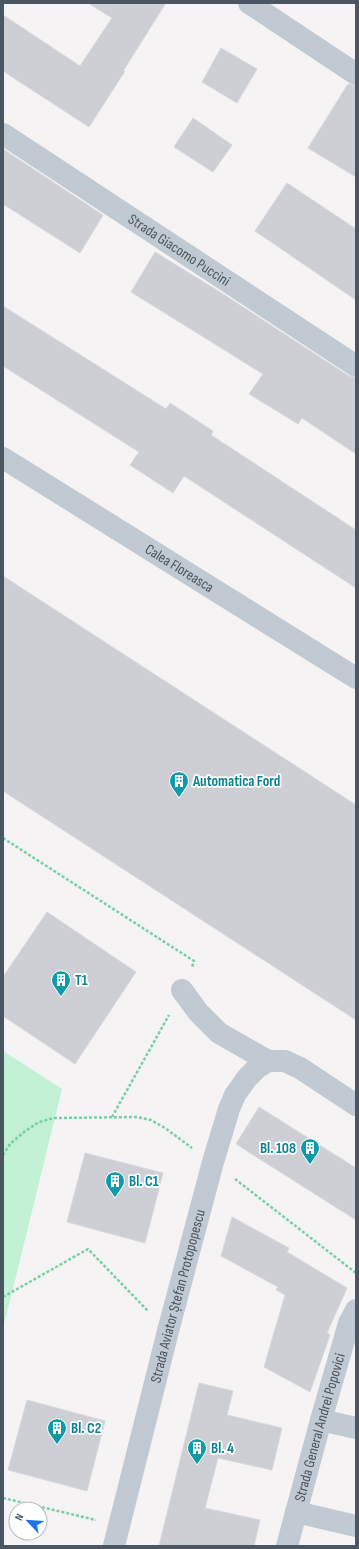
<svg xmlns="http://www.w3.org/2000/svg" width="359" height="1549" font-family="'Sofia Sans Condensed',sans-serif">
	<rect width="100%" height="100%" fill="#f5f3f3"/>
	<!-- green -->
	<polygon fill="#c3f1d5" points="3,1051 62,1089 3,1329"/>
	<!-- building -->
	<g fill="#cdcfd5" stroke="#d7d9de">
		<polygon points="88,3 166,3 123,71 125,71 89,127 3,71 3,15 80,66 112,18"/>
		<polygon points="221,48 257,69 237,103 202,82"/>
		<polygon points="348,84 356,86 356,177 308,148"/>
		<polygon points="193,118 232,145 213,172 174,147"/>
		<polygon points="3,149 103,215 80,253 3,204"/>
		<polygon points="287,183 356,229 356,300 255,231"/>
		<polygon points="155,252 220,292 349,376 356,378 356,454 302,418 298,424 249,394 263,374 131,292"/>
		<polygon points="3,306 166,409 170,403 213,431 211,435 356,530 356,588 184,476 173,493 130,465 139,452 3,366"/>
		<polygon points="3,576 356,805 356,1020 3,791"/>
		<polygon points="47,912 136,972 75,1064 3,1016 3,977"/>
		<polygon points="259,1107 356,1168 356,1220 236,1144"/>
		<polygon points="85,1153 163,1173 145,1243 67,1222"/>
		<polygon points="232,1217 289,1248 287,1252 347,1288 327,1333 330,1335 310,1392 264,1367 285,1295 276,1290 278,1287 221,1256"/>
		<polygon points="199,1383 233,1391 227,1415 282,1428 272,1470 218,1458 205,1508 260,1520 254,1546 159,1546"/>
		<polygon points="27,1400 105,1421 87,1491 8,1470"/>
	</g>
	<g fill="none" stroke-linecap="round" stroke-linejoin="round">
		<!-- path -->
		<g stroke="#7ad0a6" stroke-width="2.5" stroke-dasharray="3 2" stroke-linecap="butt">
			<polyline points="3,838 194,961 192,967"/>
			<polyline points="112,1117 169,1015"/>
			<polyline points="3,1155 10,1144 24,1132 39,1122 54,1118 137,1117 151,1120 165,1128 192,1148"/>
			<polyline points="235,1179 356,1273"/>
			<polyline points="3,1297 88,1249 148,1311"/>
			<polyline points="3,1498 96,1520"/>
		</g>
		<!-- minor -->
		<g stroke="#c1cad2" stroke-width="22">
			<polyline points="249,3 356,74"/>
			<path id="s1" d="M3,134L356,366"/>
			<path id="s2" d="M3,458L356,678"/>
			<polyline points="182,990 198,1012 219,1033 268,1061 285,1061 300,1068 356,1105"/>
			<polyline points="321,1420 356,1428"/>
			<polyline points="296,1512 356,1526"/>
			<path id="s3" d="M114,1546L168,1331L213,1162L229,1109L235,1095L247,1078L257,1068L268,1061"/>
			<path id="s4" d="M287,1546L321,1420L349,1323L356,1310"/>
		</g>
	</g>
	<!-- icons -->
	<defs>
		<g id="building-pin" transform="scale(1)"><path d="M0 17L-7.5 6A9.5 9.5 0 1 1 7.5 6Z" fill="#0f9aa8" stroke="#fff"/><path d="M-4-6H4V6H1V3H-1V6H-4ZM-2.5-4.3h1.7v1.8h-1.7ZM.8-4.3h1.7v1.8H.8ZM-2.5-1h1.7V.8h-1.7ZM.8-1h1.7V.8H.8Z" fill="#fff"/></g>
	</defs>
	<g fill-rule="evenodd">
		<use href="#building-pin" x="179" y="781"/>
		<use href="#building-pin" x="61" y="980"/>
		<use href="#building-pin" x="310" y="1148"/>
		<use href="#building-pin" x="115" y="1181"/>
		<use href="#building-pin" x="57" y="1428"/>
		<use href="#building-pin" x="197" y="1448"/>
	</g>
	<g text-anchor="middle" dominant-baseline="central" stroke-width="3.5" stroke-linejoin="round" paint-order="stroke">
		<!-- street labels -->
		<g font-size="15" fill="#4a5661" stroke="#fff">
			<text stroke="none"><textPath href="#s1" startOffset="211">Strada Giacomo Puccini</textPath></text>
			<text stroke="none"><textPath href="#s2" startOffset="208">Calea Floreasca</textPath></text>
			<text stroke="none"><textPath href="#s3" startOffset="258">Strada Aviator Ștefan Protopopescu</textPath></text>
			<text stroke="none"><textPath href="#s4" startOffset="123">Strada General Andrei Popovici</textPath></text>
		</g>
		<!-- culture labels -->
		<g font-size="15" font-weight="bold" fill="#0d838f" stroke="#fff" text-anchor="start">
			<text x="193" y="781">Automatica Ford</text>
			<text x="75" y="980">T1</text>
			<text x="296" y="1148" text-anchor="end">Bl. 108</text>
			<text x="129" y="1181">Bl. C1</text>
			<text x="71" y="1428">Bl. C2</text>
			<text x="211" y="1448">Bl. 4</text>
		</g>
	</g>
	<!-- border -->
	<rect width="359" height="1549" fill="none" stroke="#4a5661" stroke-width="8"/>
	<!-- north arrow -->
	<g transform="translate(28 1521) rotate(295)"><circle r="19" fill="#ffffff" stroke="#b7bbc0"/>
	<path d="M0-3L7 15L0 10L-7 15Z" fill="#1a73e8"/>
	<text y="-6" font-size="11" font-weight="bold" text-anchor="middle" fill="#4a5661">N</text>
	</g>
</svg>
